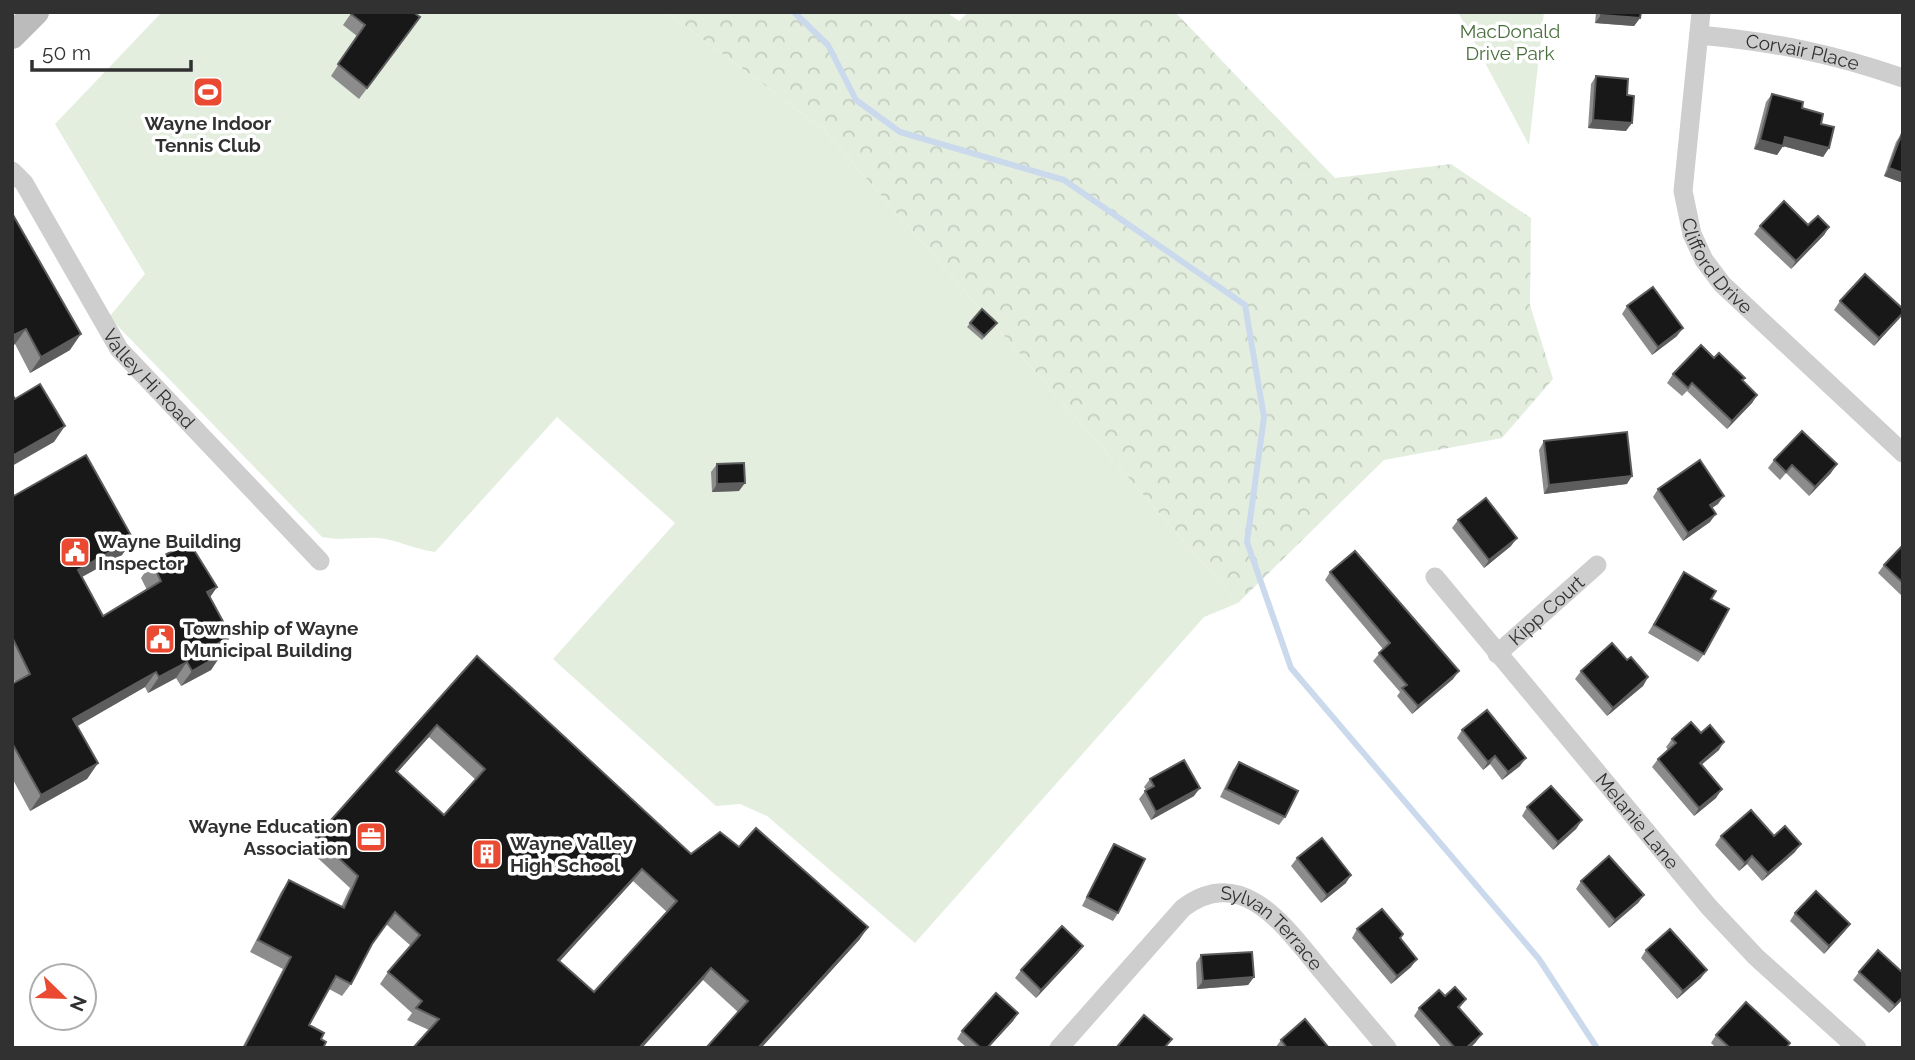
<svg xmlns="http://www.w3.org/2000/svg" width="1915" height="1060" font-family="Raleway,sans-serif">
	<defs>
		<pattern id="forest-crowns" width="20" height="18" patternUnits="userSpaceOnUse" patternTransform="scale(1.75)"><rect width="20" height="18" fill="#e3eedf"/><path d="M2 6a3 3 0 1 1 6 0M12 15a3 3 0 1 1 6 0" fill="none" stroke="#c3cdc0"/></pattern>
	</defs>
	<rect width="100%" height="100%" fill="#fff"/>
	<!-- forest -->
	<polygon fill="url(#forest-crowns)" points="666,12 946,12 959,21 968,12 1175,12 1335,178 1451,164 1531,218 1530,305 1553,379 1502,438 1384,460 1238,603 823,129"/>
	<!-- park -->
	<g fill="#e3eedf">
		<path d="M162,12H666L823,129L1238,603L1204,617L915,943L767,816L740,804L716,806L553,659L675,523L557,417L435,552C416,550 396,539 377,538C358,537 342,541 322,537L109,317L145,274L55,124Z"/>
		<polygon points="1458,12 1544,12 1529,145"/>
	</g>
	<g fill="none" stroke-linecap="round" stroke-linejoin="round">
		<!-- stream -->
		<polyline stroke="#cbd9ed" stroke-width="6" points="794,12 828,45 856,100 900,132 1064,180 1245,305 1264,417 1247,542 1291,668 1539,959 1597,1048"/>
		<!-- street -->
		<g stroke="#cecece" stroke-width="19">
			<path id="s1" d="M1701,12L1683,191L1692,234L1704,260L1722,284L1903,453"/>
			<path id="s2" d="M1699,35C1774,42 1831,53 1903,78"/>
			<path id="s3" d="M12,171L24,183L119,349L320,561"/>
			<path id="s4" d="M1435,577L1709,907L1756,957L1857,1048"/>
			<path id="s5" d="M1497,654L1597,565"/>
			<path id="s6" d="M1059,1048L1183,908C1243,863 1286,928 1321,970C1343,996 1365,1022 1387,1048"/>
		</g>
		<!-- secondary -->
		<polyline stroke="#bbb" stroke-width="26" points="12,36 36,12"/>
	</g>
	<!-- wall -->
	<g fill="#8c8c8c" fill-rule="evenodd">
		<polygon points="352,12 412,29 359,99 331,76 357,36 343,25"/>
		<polygon points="1596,12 1641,12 1640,18 1634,26 1595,23"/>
		<polygon points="1596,76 1627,95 1626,131 1588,128 1591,84"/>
		<polygon points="1772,94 1821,124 1829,148 1823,157 1783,146 1777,155 1754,149 1766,102"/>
		<polygon points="1902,133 1903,183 1884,176 1896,142"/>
		<polygon points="12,215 70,350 30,373 15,344 12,346"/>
		<polygon points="1808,225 1829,227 1824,235 1791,269 1754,234 1760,226"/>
		<polygon points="1840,301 1903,314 1874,346 1834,310"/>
		<polygon points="1627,306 1677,336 1652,355 1622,314"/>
		<polygon points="970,323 997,323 982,340 967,327"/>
		<polygon points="1714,358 1743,381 1757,395 1752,403 1727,429 1687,391 1682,396 1667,383 1673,374"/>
		<polygon points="1544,441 1627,484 1544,494 1539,450"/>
		<polygon points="1774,460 1831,473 1809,496 1786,473 1780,480 1768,468"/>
		<polygon points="717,464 739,491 712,492 711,472"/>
		<polygon points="1658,489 1718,504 1712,508 1710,522 1683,541 1653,497"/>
		<polygon points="12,497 133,539 122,555 82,577 103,616 147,590 141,578 152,562 217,587 210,597 220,652 211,670 181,686 176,678 148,693 145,687 77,726 98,763 87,779 30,811 12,778 12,684 15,682 12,676"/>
		<polygon points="1458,520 1511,546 1484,568 1452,528"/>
		<polygon points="1903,545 1903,597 1878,573 1884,565"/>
		<polygon points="1330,572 1453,679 1412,714 1397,696 1400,692 1373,661 1383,649 1325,580"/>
		<polygon points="1684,572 1711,599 1704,654 1698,662 1648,633"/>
		<path d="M477,656L691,854L739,847L860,939L761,1048H706L738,1012L703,980L429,1030L407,1020L412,1013L380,984L388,972L411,946L386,924L371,945L351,984L342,996L329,989L309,1025L321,1039L323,1048H242L283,969L250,952L281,892L289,880L341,907L350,888L308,849L316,837ZM429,737L476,780L444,815L397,772ZM633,881L667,912L594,992L560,961Z"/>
		<polygon points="1627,660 1648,677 1643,686 1607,716 1575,679 1581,671"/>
		<polygon points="1462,730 1520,766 1502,780 1490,764 1483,770 1457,738"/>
		<polygon points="1672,739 1719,750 1701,765 1716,798 1694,816 1652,767 1658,759 1668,750 1666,747"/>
		<polygon points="1239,762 1285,817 1279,825 1220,797 1233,770"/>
		<polygon points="1150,779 1194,796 1151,820 1139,799 1146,790 1144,787"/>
		<polygon points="1527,807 1582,820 1576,829 1553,850 1522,816"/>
		<polygon points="1721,836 1795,852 1762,881 1747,864 1739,871 1715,845"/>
		<polygon points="1114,844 1118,913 1113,921 1082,906 1109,852"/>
		<polygon points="1297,858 1346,883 1321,903 1291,866"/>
		<polygon points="1581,881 1644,895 1638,903 1609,928 1576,889"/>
		<polygon points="1795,913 1850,924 1844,932 1824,954 1790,921"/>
		<polygon points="1357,929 1403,934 1400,939 1411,967 1391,984 1352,938"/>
		<polygon points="1083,946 1077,954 1036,998 1015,978 1021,970"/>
		<polygon points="1646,950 1701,978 1677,999 1641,958"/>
		<polygon points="1201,955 1254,977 1248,985 1197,989 1196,963"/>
		<polygon points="1859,972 1903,973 1903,999 1889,1013 1853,980"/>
		<polygon points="1445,996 1466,999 1459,1009 1476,1042 1470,1048 1442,1048 1414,1016 1419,1008"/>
		<polygon points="1018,1013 1013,1021 988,1048 967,1048 957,1039 962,1031"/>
		<polygon points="1716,1035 1787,1048 1716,1048 1711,1043"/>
		<polygon points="1281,1040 1329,1048 1275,1048"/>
	</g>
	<!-- shaded-wall -->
	<g fill="#5d5d5d">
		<polygon points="1601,15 1640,18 1634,26 1595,23"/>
		<polygon points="1593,120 1632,123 1626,131 1588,128"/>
		<polygon points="1785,137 1829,148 1823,157 1779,145"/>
		<polygon points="1760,140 1783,146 1777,155 1754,149"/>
		<polygon points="1889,168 1903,173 1903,183 1884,176"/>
		<polygon points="1829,227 1824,235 1791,269 1796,261"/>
		<polygon points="1903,314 1899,319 1874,346 1879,338"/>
		<polygon points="1683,328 1677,336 1652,355 1658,347"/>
		<polygon points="26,329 15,344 12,346 12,336"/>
		<polygon points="81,334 70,350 30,373 41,357"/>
		<polygon points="1757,395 1752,403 1727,429 1732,421"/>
		<polygon points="65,426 54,442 12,466 12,456"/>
		<polygon points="1837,464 1831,473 1809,496 1815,487"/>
		<polygon points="1632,476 1627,484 1544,494 1549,485"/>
		<polygon points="745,483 739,491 712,492 717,484"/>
		<polygon points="1724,496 1718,504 1704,513 1710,505"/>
		<polygon points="1716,514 1710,522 1683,541 1688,533"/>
		<polygon points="1517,538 1511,546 1484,568 1489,560"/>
		<polygon points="133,539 122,555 67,585 78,570"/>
		<polygon points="217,587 206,603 207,592"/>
		<polygon points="231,636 220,652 215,645"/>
		<polygon points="222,654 211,670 181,686 192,671"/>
		<polygon points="187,662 176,678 148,693 159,677"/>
		<polygon points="1459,671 1453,679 1412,714 1418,706"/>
		<polygon points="156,672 145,687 62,735 73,719"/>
		<polygon points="1648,677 1643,686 1607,716 1613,708"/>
		<polygon points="437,725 429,737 388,783 396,771"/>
		<polygon points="1724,742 1719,750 1694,771 1700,763"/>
		<polygon points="1495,756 1490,764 1483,770 1488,762"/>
		<polygon points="1526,758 1520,766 1502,780 1508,772"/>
		<polygon points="98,763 87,779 30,811 41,795"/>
		<polygon points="1200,788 1194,796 1151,820 1156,812"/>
		<polygon points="1722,789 1716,798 1694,816 1699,808"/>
		<polygon points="1582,820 1576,829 1553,850 1558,842"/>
		<polygon points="1801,844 1795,852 1762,881 1768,873"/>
		<polygon points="1752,856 1747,864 1739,871 1745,863"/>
		<polygon points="642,869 633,881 550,972 558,960"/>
		<polygon points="1351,875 1346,883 1321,903 1327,895"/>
		<polygon points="1644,895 1638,903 1609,928 1615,920"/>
		<polygon points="1850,924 1844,932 1824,954 1829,946"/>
		<polygon points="868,927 860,939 761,1048 758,1048"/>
		<polygon points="1083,946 1077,954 1036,998 1041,990"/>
		<polygon points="1417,959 1411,967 1391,984 1397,976"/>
		<polygon points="711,968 703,980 642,1048 639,1048"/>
		<polygon points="1707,970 1701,978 1677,999 1683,991"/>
		<polygon points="1254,977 1248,985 1197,989 1203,981"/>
		<polygon points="1903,997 1903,999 1889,1013 1895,1005"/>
		<polygon points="1018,1013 1013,1021 988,1048 987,1048"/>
		<polygon points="1482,1034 1476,1042 1470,1048 1466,1048"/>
	</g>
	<!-- building -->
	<g fill="#181818" stroke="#5d5d5d" stroke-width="2" fill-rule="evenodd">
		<polygon points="352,12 413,12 420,17 367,88 338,64 365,25 351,14"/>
		<polygon points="1601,12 1641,12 1640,18 1601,15"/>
		<polygon points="1596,76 1628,79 1627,95 1634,96 1632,123 1593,120"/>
		<polygon points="1772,94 1803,102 1802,108 1823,114 1821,124 1834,127 1829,148 1785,137 1783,146 1760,140"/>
		<polygon points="1902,133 1903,134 1903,173 1889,168"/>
		<polygon points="1784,201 1808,225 1818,216 1829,227 1796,261 1760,226"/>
		<polygon points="12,215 13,215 81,334 41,357 26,329 12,336"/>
		<polygon points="1865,274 1903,309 1903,313 1879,338 1840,301"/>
		<polygon points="1653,287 1683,328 1658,347 1627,306"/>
		<polygon points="982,309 997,323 984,336 970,323"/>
		<polygon points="1701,345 1714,358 1719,353 1745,378 1742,380 1757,395 1732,421 1692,383 1688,388 1673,374"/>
		<polygon points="40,384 65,426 12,456 12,394 15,399"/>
		<polygon points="1802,431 1837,464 1815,487 1792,465 1786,472 1774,460"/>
		<polygon points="1627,432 1632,476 1549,485 1544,441"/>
		<polygon points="86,455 133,539 78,570 103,616 161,581 152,562 189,542 217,587 207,592 231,636 215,645 222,654 192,671 187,662 159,677 156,672 73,719 98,763 41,795 12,743 12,684 30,674 12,637 12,497"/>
		<polygon points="1700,460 1724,496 1710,505 1716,514 1688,533 1658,489"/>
		<polygon points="744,463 745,483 717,484 717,464"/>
		<polygon points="1486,498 1517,538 1489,560 1458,520"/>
		<polygon points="1903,545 1903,583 1884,565"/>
		<polygon points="1355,551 1459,671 1418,706 1402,688 1407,685 1379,653 1390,643 1330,572"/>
		<polygon points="1684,572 1716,591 1711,599 1729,609 1704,654 1654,625"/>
		<polygon points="1612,643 1627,660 1631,657 1648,677 1613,708 1581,671"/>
		<path d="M477,656L691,854L720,832L739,847L756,828L868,927L758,1048H706L748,1001L711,968L639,1048H413L439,1019L416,1008L422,1001L388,972L420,935L395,912L372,944L351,984L336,976L309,1025L324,1033L321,1039L326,1042L323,1048H244L291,957L258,940L289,880L344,908L358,876L316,837ZM437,725L485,769L444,815L396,771ZM642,869L677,901L594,992L558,960Z"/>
		<polygon points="1487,710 1526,758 1508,772 1495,756 1488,762 1462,730"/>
		<polygon points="1691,722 1701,733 1710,725 1724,742 1700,763 1722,789 1699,808 1658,759 1676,743 1672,739"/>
		<polygon points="1184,760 1200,788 1156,812 1145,791 1154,786 1150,779"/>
		<polygon points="1239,762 1298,791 1285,817 1226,789"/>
		<polygon points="1551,786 1582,820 1558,842 1527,807"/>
		<polygon points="1751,810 1774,836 1785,826 1801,844 1768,873 1752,856 1745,863 1721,836"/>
		<polygon points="1322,838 1351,875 1327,895 1297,858"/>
		<polygon points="1114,844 1145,859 1118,913 1087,897"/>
		<polygon points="1609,856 1644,895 1615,920 1581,881"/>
		<polygon points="1816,891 1850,924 1829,946 1795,913"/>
		<polygon points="1382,909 1403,934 1400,938 1417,959 1397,976 1357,929"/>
		<polygon points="1062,926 1083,946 1041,990 1021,970"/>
		<polygon points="1670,929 1707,970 1683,991 1646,950"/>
		<polygon points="1878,950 1903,973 1903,997 1895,1005 1859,972"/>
		<polygon points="1252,952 1254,977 1203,981 1201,955"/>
		<polygon points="1455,987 1466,999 1458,1007 1482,1034 1466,1048 1455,1048 1419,1008 1439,990 1445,996"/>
		<polygon points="996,993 1018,1013 987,1048 981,1048 962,1031"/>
		<polygon points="1746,1002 1790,1043 1786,1048 1730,1048 1716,1035"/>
		<polygon points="1144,1015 1172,1039 1164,1048 1116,1048"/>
		<polygon points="1305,1019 1329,1048 1287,1048 1281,1040"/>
	</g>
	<!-- icons -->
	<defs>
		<g id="stadium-square" transform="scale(1.575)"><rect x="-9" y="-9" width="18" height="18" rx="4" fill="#e94a31" stroke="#fff"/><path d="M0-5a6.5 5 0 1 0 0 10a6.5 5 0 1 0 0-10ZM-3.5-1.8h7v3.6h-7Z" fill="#fff"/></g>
		<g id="civic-square" transform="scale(1.575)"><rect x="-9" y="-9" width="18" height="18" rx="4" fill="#e94a31" stroke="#fff"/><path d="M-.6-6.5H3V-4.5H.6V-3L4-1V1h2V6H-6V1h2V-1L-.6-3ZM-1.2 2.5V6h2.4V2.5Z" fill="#fff"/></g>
		<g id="office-square" transform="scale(1.575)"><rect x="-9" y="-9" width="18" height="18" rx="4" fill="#e94a31" stroke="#fff"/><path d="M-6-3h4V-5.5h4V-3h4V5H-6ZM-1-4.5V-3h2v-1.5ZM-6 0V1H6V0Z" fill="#fff"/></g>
		<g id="building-square" transform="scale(1.575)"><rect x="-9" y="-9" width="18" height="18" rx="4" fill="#e94a31" stroke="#fff"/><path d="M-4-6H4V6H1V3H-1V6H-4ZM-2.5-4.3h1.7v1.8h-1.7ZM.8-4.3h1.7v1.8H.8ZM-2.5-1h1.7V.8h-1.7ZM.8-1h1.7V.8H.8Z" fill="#fff"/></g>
	</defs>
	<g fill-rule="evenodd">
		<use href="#stadium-square" x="208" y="92"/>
		<use href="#civic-square" x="75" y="552"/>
		<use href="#civic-square" x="160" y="639"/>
		<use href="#office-square" x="371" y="837"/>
		<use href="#building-square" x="487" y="854"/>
	</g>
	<g text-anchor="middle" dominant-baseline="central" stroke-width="7" stroke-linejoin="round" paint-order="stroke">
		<!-- park labels -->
		<g font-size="19" fill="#496e3c" stroke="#fff">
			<text x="1510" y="31">MacDonald<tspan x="1510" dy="22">Drive Park</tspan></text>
		</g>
		<!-- street labels -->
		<g font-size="19" fill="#313131" stroke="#fff">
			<text stroke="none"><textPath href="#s2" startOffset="105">Corvair Place</textPath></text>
			<text stroke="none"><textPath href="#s1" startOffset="264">Clifford Drive</textPath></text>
			<text stroke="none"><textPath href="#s3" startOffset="250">Valley Hi Road</textPath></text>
			<text stroke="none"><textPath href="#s5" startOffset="66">Kipp Court</textPath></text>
			<text stroke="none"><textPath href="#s4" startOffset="317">Melanie Lane</textPath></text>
			<text stroke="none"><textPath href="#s6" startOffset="292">Sylvan Terrace</textPath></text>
		</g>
		<!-- poi labels -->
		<g font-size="19" font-weight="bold" fill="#313131" stroke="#fff" text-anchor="start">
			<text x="208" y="123" text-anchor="middle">Wayne Indoor<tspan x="208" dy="22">Tennis Club</tspan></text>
			<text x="98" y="541">Wayne Building<tspan x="98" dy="22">Inspector</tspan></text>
			<text x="183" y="628">Township of Wayne<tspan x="183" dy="22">Municipal Building</tspan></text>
			<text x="348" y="826" text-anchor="end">Wayne Education<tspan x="348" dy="22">Association</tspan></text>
			<text x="510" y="843">Wayne Valley<tspan x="510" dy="22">High School</tspan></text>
		</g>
	</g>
	<!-- border -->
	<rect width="1915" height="1060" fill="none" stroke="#313131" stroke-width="28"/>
	<!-- north arrow -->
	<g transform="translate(63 997) rotate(113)"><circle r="33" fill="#ffffff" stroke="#adadad" stroke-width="2"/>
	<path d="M0-5L12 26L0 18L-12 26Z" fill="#e94a31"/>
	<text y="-10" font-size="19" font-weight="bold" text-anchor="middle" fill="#313131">N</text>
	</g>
	<!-- scale -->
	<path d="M32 60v10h159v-10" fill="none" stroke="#313131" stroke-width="3.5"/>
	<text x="42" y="60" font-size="21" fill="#313131" stroke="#ffffff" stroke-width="5" paint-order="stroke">50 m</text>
</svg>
